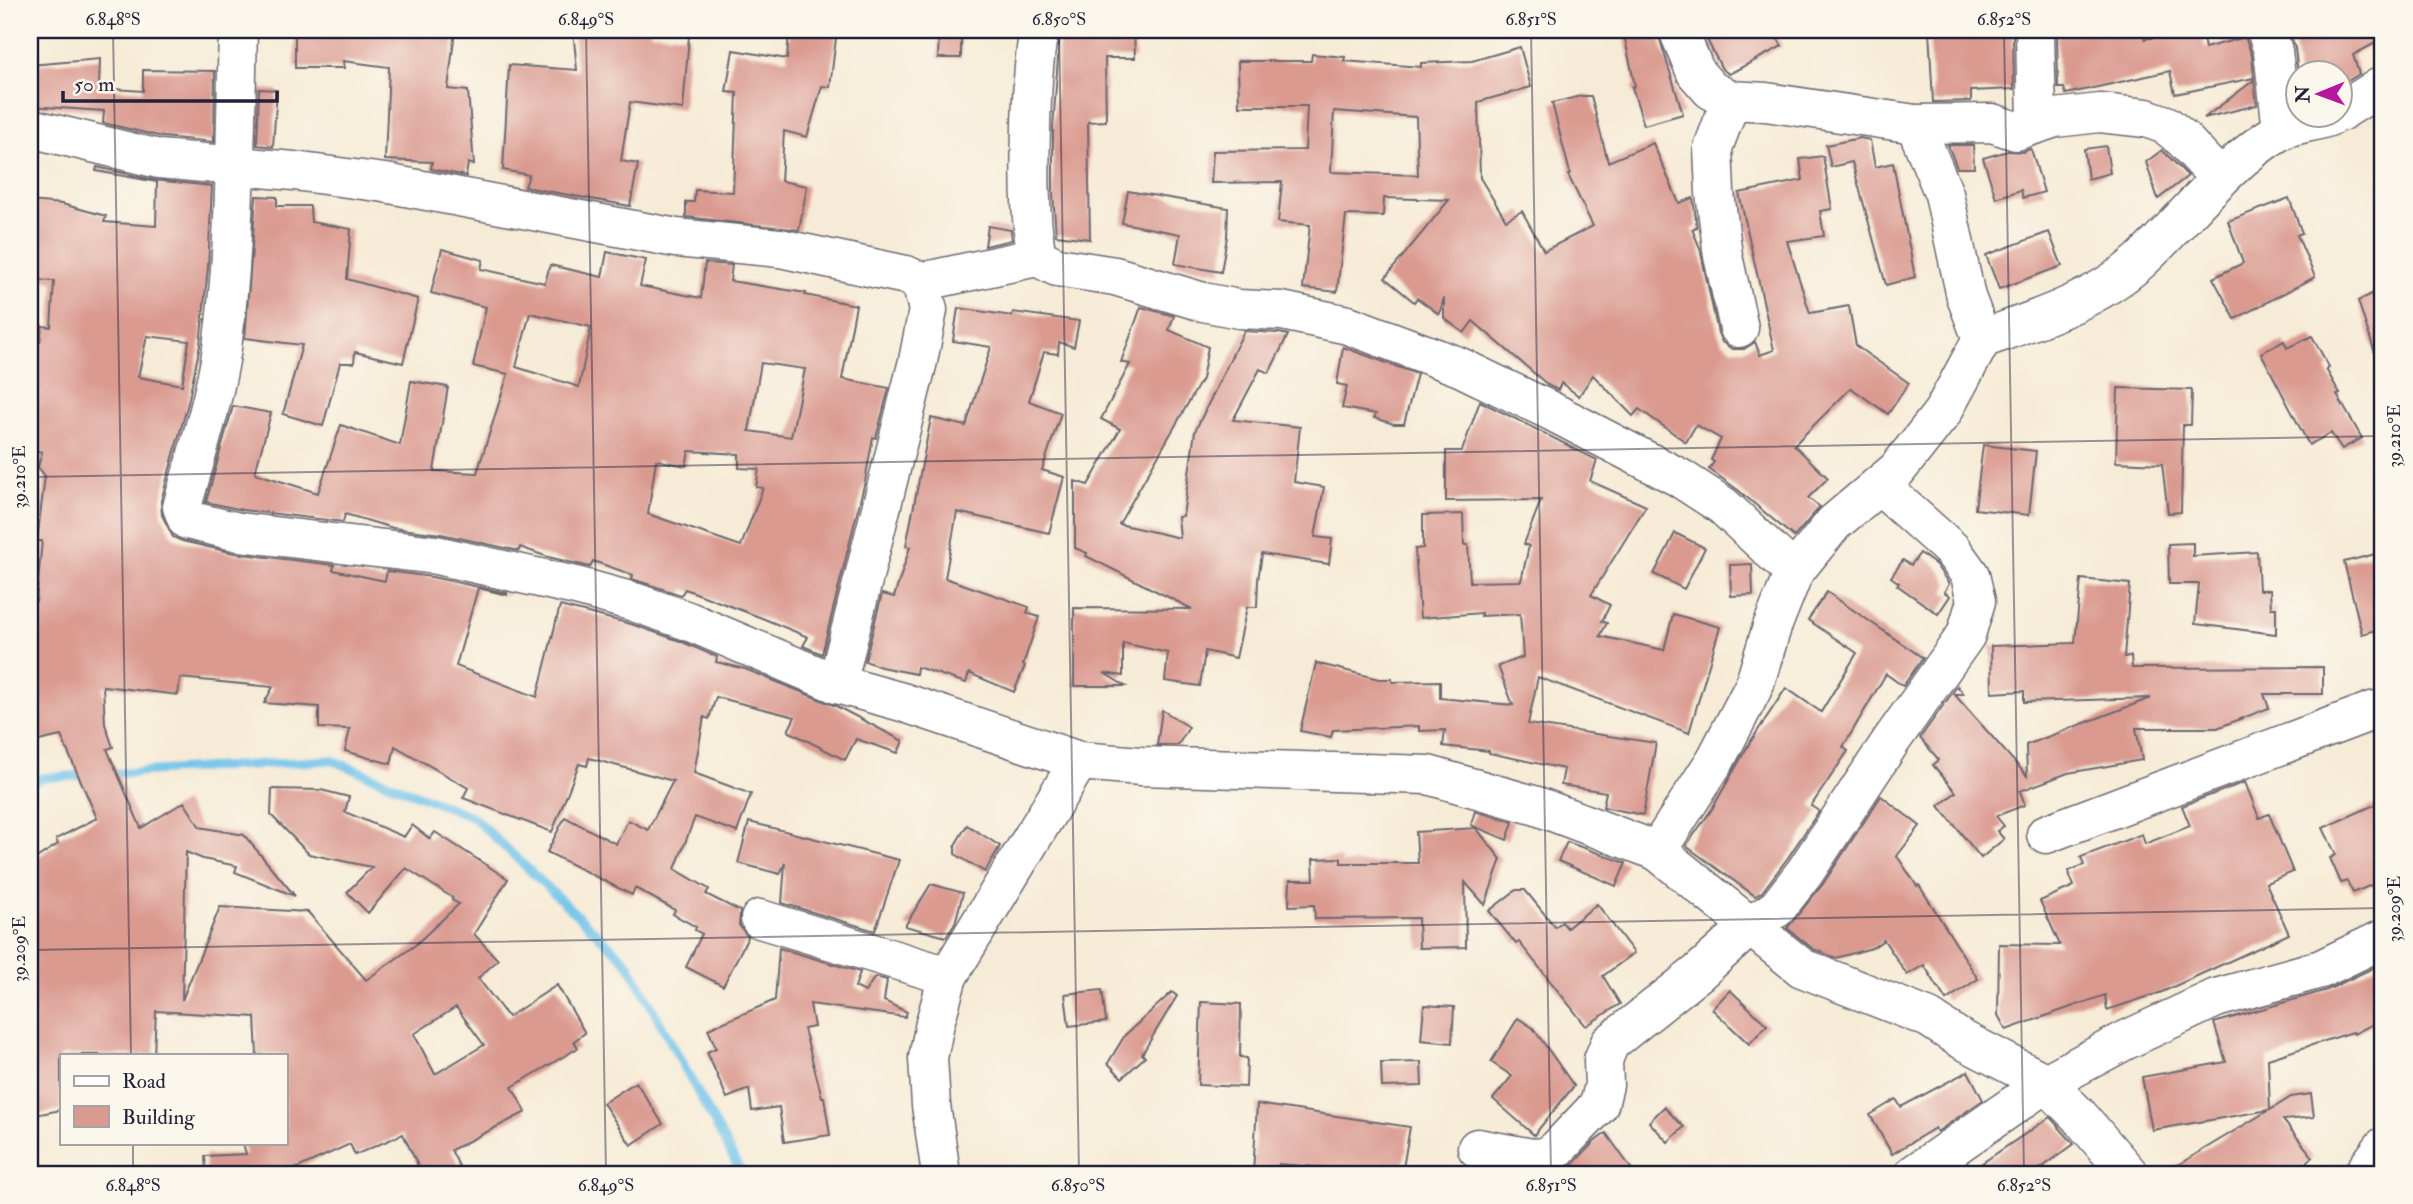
<svg xmlns="http://www.w3.org/2000/svg" width="2413" height="1204" font-family="'IM FELL Double Pica',serif">
	<rect width="100%" height="100%" fill="#fbf7ec"/>
	<filter id="ink" filterUnits="userSpaceOnUse"><feTurbulence type="fractalNoise" baseFrequency=".0143" numOctaves="2"/><feDisplacementMap in="SourceGraphic" scale="14" xChannelSelector="R" yChannelSelector="G"/><feConvolveMatrix kernelMatrix="1 2 1 2 8 2 1 2 1" color-interpolation-filters="sRGB"/></filter>
	<filter id="wash" filterUnits="userSpaceOnUse"><feTurbulence type="fractalNoise" baseFrequency=".00686" numOctaves="4" result="noise"/><feDisplacementMap in="SourceGraphic" scale="28" xChannelSelector="R" yChannelSelector="G"/><feGaussianBlur stdDeviation="1.57" result="paint"/><feColorMatrix in="noise" values="0 0 0 0 0 0 0 0 0 0 0 0 0 0 0 0 0 1.4 0 .05"/><feComposite in="paint" operator="in"/></filter>
	<g filter="url(#wash)">
		<rect width="100%" height="100%" fill="#f6ebd6"/>
		<g fill="none" stroke-linecap="round" stroke-linejoin="round">
			<!-- stream -->
			<g stroke="#6ec2eb" stroke-width="9">
				<polyline points="106,774 331,760 473,817 628,963 742,1174"/>
				<polyline points="30,784 42,778 89,775"/>
			</g>
		</g>
		<g id="blocks">
			<!-- building -->
			<g fill="#da9a90" fill-rule="evenodd">
				<polygon points="295,30 455,30 448,89 468,91 474,165 468,163 466,176 431,169 432,162 385,160 389,67 343,61 344,68 295,68"/>
				<polygon points="573,30 651,30 650,33 689,36 683,109 630,102 621,161 638,164 630,206 525,187 529,175 503,170 509,65 577,70"/>
				<polygon points="789,30 814,32 814,30 837,30 830,87 822,86 807,137 784,131 781,181 807,186 799,230 686,217 686,202 694,202 695,190 733,192 737,93 726,92 733,50 787,59"/>
				<polygon points="1060,30 1134,30 1135,58 1105,58 1106,121 1088,122 1090,239 1056,235 1053,194 1053,128"/>
				<polygon points="1623,30 1657,30 1683,114 1644,125 1632,87 1635,86"/>
				<polygon points="1702,30 1773,30 1782,46 1729,74 1722,69"/>
				<polygon points="1929,30 2013,30 2014,89 1971,91 1971,101 1933,102"/>
				<polygon points="2057,30 2142,30 2145,39 2189,30 2201,30 2205,48 2245,37 2252,56 2254,78 2175,94 2170,71 2066,94 2064,88 2058,88"/>
				<polygon points="2289,30 2383,30 2383,39 2353,55 2359,74 2340,86 2340,74 2298,74 2295,48"/>
				<polygon points="939,33 961,33 961,58 938,58"/>
				<path d="M1520,47L1531,87L1478,102L1480,178L1506,220L1522,211L1544,251L1593,226L1568,175L1570,173L1552,103L1581,96H1591L1608,162L1653,143L1679,203L1693,198L1697,227L1692,229L1700,248L1718,333L1722,342L1732,349H1744L1755,342L1760,355L1774,350L1739,193L1803,180L1800,159L1823,156L1832,209L1820,211L1824,236L1787,241L1810,313L1849,306L1856,346L1909,383L1888,414L1851,388L1794,445L1828,478L1808,498L1820,507L1794,537L1738,490L1709,469L1714,462L1711,460L1721,439L1696,425L1686,442L1639,409L1633,416L1593,375L1579,396L1561,383L1558,390L1549,386L1473,321L1464,333L1444,318V298L1439,314L1417,298L1414,302L1385,278L1449,200L1384,198L1383,216L1346,215L1337,292L1303,288L1310,225L1278,222L1282,182L1211,183L1213,151L1305,150L1307,106H1239L1238,61H1311L1312,54L1345,57L1344,61L1421,67V63L1472,61ZM1334,111L1416,117L1418,175L1331,172Z"/>
				<polygon points="100,59 99,88 143,91 143,70 215,71 214,142 163,137 103,123 104,111 30,106 30,65"/>
				<polygon points="2254,80 2257,105 2204,118"/>
				<polygon points="259,89 277,90 273,147 257,145"/>
				<polygon points="1860,138 1870,140 1875,167 1893,163 1915,277 1886,285 1852,162 1831,167 1826,145"/>
				<polygon points="1948,145 1973,145 1974,168 1957,168"/>
				<polygon points="2106,146 2110,173 2088,179 2084,149"/>
				<polygon points="2031,149 2044,192 2023,198 2021,190 1996,198 1983,158 2008,151 2022,152"/>
				<polygon points="2162,150 2188,176 2158,199 2146,162"/>
				<path d="M97,167L154,180L212,186L208,267L200,345L188,403L161,501L162,515L173,537L182,541L234,553L334,565L333,570L385,581L387,571L432,577L507,593V595L478,588L456,666L537,697L560,606L631,624L680,641L717,657L716,662L745,669L836,706L903,741L898,753L856,739L845,760L788,731L795,717L716,697L709,719L704,717L694,773L751,794L737,832L695,817L675,869L709,889L706,894L740,911L739,925L748,937L723,986L686,967L702,934L695,930L696,927L673,914L675,910L635,888L632,895L547,852L565,817L616,844L628,820L648,830L673,781L589,758L587,766L579,764L552,832L463,798L468,788L395,746L391,764L345,751L350,729L319,728V707L264,703L273,687L180,678L178,695L103,686L105,724L113,747L107,749L141,828L184,802L200,827L244,835L295,896L235,872L237,866L203,859L186,852L182,1000L220,907L308,912L366,980L414,946L459,904L452,900L453,898L406,868L368,913L347,892L372,867L309,854L271,815L272,789L321,790L349,797L345,812L404,837L412,825L430,839L435,832L508,879L474,934L498,960L478,978L508,1017L557,985L585,1033L574,1041L578,1048L512,1087L526,1112L451,1150L463,1174H422L403,1134L355,1155L350,1144L295,1169L296,1174H206L205,1156L246,1154L243,1143H285V1055H257L255,1017L156,1011L154,1055H61V1110L30,1116V862L58,844L56,839L97,818L61,736L30,743V601H36L42,541H37L45,476L38,467L42,452L30,449V340L40,342L42,326L51,327L54,281L30,280V201L62,204L106,216L104,222L156,226L157,182L96,171ZM147,336L189,341L182,385L138,377ZM456,1007L484,1045L435,1074L414,1034Z"/>
				<polygon points="1128,191 1228,208 1227,237 1221,272 1175,264 1180,234 1122,223"/>
				<polygon points="256,196 277,197 277,206 310,206 311,222 351,229 347,279 418,299 403,363 355,352 354,363 340,363 323,426 283,414 302,345 245,338"/>
				<polygon points="2289,198 2302,233 2297,235 2315,277 2235,319 2213,278 2243,263 2228,221"/>
				<polygon points="988,226 1011,230 1012,240 985,246"/>
				<polygon points="2049,232 2062,266 1999,289 1986,255"/>
				<path d="M442,249L483,260L481,269L545,283L550,265L602,277L607,252L646,260L640,286L701,298L705,263L732,265L730,281L806,293L805,295L856,305L842,379L889,388L876,438L873,437L865,481L822,654L803,646L808,637L762,618L685,589L681,595L632,579L633,575L593,561L590,567L548,557L520,547L519,551L441,534L393,528L345,514L343,522L243,510L206,502L233,406L271,413L255,473L318,493L341,425L400,445L411,381L448,387L434,471L477,473L508,374L473,366L486,307L431,293ZM530,313L591,327L579,387L516,367ZM761,363L805,369L791,437L749,431ZM689,451L739,454V468L759,469L756,487L763,488L741,546L648,514L656,460L686,466Z"/>
				<polygon points="2383,288 2383,364 2379,365 2358,301"/>
				<polygon points="1141,307 1174,316 1169,330 1208,347 1202,379 1119,524 1180,538 1178,517 1183,516 1195,431 1244,331 1279,333 1288,335 1269,373 1260,369 1233,420 1300,427 1294,482 1324,487 1315,537 1332,539 1329,564 1262,554 1258,580 1257,607 1247,607 1236,658 1205,651 1200,686 1165,681 1168,653 1123,643 1123,676 1104,673 1125,686 1074,686 1074,608 1192,609 1086,556 1087,553 1075,548 1075,481 1088,485 1120,429 1101,419 1130,364 1121,362"/>
				<polygon points="958,308 1012,316 1013,312 1079,321 1074,347 1059,342 1058,354 1044,352 1029,401 1061,413 1042,470 1064,477 1049,533 957,512 945,578 1029,607 1027,613 1039,617 1023,665 1025,666 1014,692 969,673 966,683 917,667 916,674 881,667 865,661 882,594 894,597 910,547 906,546 931,418 966,426 991,347 953,341"/>
				<polygon points="2312,336 2329,367 2326,369 2340,394 2337,395 2362,438 2342,449 2331,433 2309,445 2261,353 2284,341 2287,348"/>
				<polygon points="1343,347 1417,374 1404,424 1394,424 1374,418 1376,414 1342,408 1347,386 1337,384"/>
				<polygon points="2118,388 2192,390 2191,425 2183,425 2181,512 2168,513 2162,464 2116,462"/>
				<polygon points="1480,401 1597,460 1590,481 1646,506 1591,595 1610,605 1602,621 1607,623 1600,636 1664,650 1673,614 1720,627 1689,733 1538,677 1528,724 1656,743 1643,815 1603,807 1606,792 1561,785 1564,769 1489,753 1489,751 1443,746 1445,730 1419,731 1419,726 1333,730 1331,737 1300,731 1316,663 1379,679 1392,679 1392,682 1440,681 1440,698 1513,705 1498,666 1523,657 1520,614 1481,616 1481,613 1420,618 1415,549 1423,548 1423,515 1463,514 1464,545 1468,545 1470,582 1521,581 1529,546 1524,544 1541,500 1446,501 1446,451 1462,451"/>
				<polygon points="1983,445 2036,451 2029,515 1975,509"/>
				<polygon points="1675,533 1705,548 1684,589 1654,574"/>
				<polygon points="2193,543 2193,556 2257,552 2259,590 2270,590 2271,608 2276,608 2276,634 2195,624 2199,584 2169,584 2168,544"/>
				<polygon points="2383,552 2383,628 2362,634 2344,562"/>
				<polygon points="1920,553 1936,565 1949,584 1944,592 1950,596 1938,614 1897,585 1899,583 1891,577 1903,560 1911,565"/>
				<polygon points="1752,564 1753,595 1731,596 1730,565"/>
				<polygon points="2081,579 2130,584 2124,657 2131,656 2132,668 2323,667 2323,694 2264,694 2269,708 2217,728 2136,728 2142,760 2068,773 2020,791 2025,805 1996,816 2004,826 1997,831 2004,839 1981,858 1939,806 1956,792 1933,765 1939,760 1920,738 1957,686 1964,694 1954,694 2027,776 2026,745 2151,698 2024,702 2024,691 1992,693 1991,646 2075,643"/>
				<polygon points="1827,592 1923,658 1903,686 1886,674 1843,747 1848,751 1811,806 1819,811 1787,859 1762,892 1755,896 1686,846 1712,809 1749,744 1786,688 1821,712 1857,653 1808,620"/>
				<polygon points="1162,710 1189,727 1178,745 1157,745"/>
				<polygon points="2245,782 2259,818 2269,814 2293,872 2266,883 2289,934 2162,992 2107,1010 2105,995 2006,1030 1998,1015 1999,944 2060,945 2040,901 2074,886 2068,871 2084,865 2081,857 2142,834 2145,844 2190,826 2182,806"/>
				<polygon points="1881,796 1920,826 1897,856 1917,886 1919,885 1978,979 1946,1000 1924,965 1907,975 1884,940 1872,948 1836,958 1813,949 1787,928 1823,884"/>
				<polygon points="2383,801 2383,880 2353,893 2347,881 2341,883 2330,858 2336,855 2323,828"/>
				<polygon points="1475,811 1513,822 1507,840 1471,825"/>
				<polygon points="749,822 899,860 875,931 782,903 785,863 780,874 738,863"/>
				<polygon points="967,825 1000,846 985,872 955,854 955,845"/>
				<polygon points="1476,828 1501,859 1485,905 1465,882 1466,947 1419,948 1418,918 1315,919 1314,905 1289,906 1290,880 1314,880 1313,859 1341,858 1341,863 1418,863 1416,832"/>
				<polygon points="1567,842 1626,863 1616,886 1558,861"/>
				<polygon points="931,884 963,893 955,923 946,937 905,926"/>
				<polygon points="1516,890 1525,890 1555,927 1562,922 1567,928 1597,904 1634,953 1603,976 1620,1004 1586,1026 1519,942 1516,944 1489,911"/>
				<polygon points="779,948 860,972 855,987 865,992 875,977 887,980 884,1001 907,1012 905,1017 810,1004 814,1027 804,1029 822,1097 824,1097 830,1135 784,1142 779,1107 752,1111 749,1089 727,1098 707,1052 716,1048 708,1029 775,1000"/>
				<polygon points="2377,966 2383,978 2383,1019 2354,1034 2353,1032 2268,1059 2270,1110 2291,1097 2311,1094 2314,1117 2283,1120 2313,1157 2293,1174 2163,1174 2269,1110 2152,1130 2142,1077 2226,1062 2214,1023 2327,990"/>
				<polygon points="1102,990 1106,1022 1069,1026 1065,994"/>
				<polygon points="1730,990 1767,1025 1749,1044 1712,1009"/>
				<polygon points="1172,992 1177,996 1142,1054 1145,1057 1122,1078 1108,1063 1125,1035"/>
				<polygon points="1201,1002 1241,1004 1240,1057 1247,1058 1246,1087 1198,1085"/>
				<polygon points="1424,1005 1454,1007 1452,1043 1421,1040"/>
				<polygon points="1518,1018 1533,1028 1574,1086 1534,1135 1493,1099 1512,1076 1491,1062"/>
				<polygon points="1421,1062 1422,1086 1382,1087 1381,1063"/>
				<polygon points="1968,1071 1983,1100 1937,1132 1935,1128 1892,1154 1870,1115 1896,1099 1901,1107"/>
				<polygon points="636,1082 663,1124 631,1145 603,1103"/>
				<polygon points="1257,1104 1410,1127 1402,1174 1350,1174 1351,1170 1279,1164 1277,1174 1253,1174"/>
				<polygon points="1664,1107 1684,1127 1668,1142 1649,1122"/>
				<polygon points="2050,1117 2074,1144 2033,1174 1966,1174"/>
				<polygon points="1606,1133 1635,1174 1559,1174 1573,1164 1594,1142"/>
			</g>
		</g>
	</g>
	<g filter="url(#ink)">
		<use href="#blocks" fill-opacity="0" stroke="#6c6871" stroke-width="2"/>
		<g fill="none" stroke-linecap="round" stroke-linejoin="round">
			<!-- minor casing -->
			<g stroke="#6c6871" stroke-width="41">
				<g id="minor">
					<path d="M238,30C235,136 236,243 222,348C214,402 196,455 182,507L187,520L239,532L436,555L576,586L634,602L688,621L837,684L902,702L1079,761L1141,766L1428,775L1537,806L1657,851L1802,968L1929,1018L1959,1038L2046,1083L2080,1117L2129,1174"/>
					<path d="M1039,30C1033,62 1032,94 1031,127C1030,170 1029,214 1037,257L1057,267L1115,276L1203,302L1239,309L1282,311L1348,325L1460,367L1551,411L1680,478L1723,506L1794,572"/>
					<polyline points="1678,30 1696,73 1711,90 1731,100 1766,102 1915,124 1992,123 2016,131 2055,118 2100,113 2146,118 2166,125 2183,139 2220,179"/>
					<polyline points="2035,30 2037,124"/>
					<polyline points="2266,30 2273,51 2282,130"/>
					<polyline points="1731,100 1713,148 1715,193 1723,256 1739,328"/>
					<polyline points="2340,112 2383,85"/>
					<polyline points="1915,124 1944,194 1966,297 1982,339"/>
					<polyline points="30,128 159,159 294,171 385,183 676,238 780,248 906,275 921,282 928,310 918,361 837,684"/>
					<polyline points="921,282 1037,257"/>
					<polyline points="2046,834 2372,711 2383,709"/>
					<path d="M1657,851L1716,759L1754,686L1772,627L1794,572L1834,523L1897,470L1942,413L1982,339C2037,319 2095,301 2139,262C2186,219 2224,164 2280,131C2295,123 2315,123 2331,116"/>
					<polyline points="760,919 948,976"/>
					<polyline points="1477,1148 1532,1158 1546,1157 1557,1149 1599,1105 1604,1085 1603,1060 1610,1043 1698,973 1749,927 1777,908 1805,872 1891,741 1966,635 1976,601 1970,575 1952,550 1879,485"/>
					<polyline points="941,1174 931,1105 928,1058 935,1023 948,976 1079,761"/>
					<polyline points="1914,1174 2046,1083 2126,1040 2216,998 2321,969 2383,939"/>
					<polyline points="2363,1174 2383,1147"/>
				</g>
			</g>
			<!-- minor -->
			<use href="#minor" stroke="#fff" stroke-width="38"/>
		</g>
	</g>
	<!-- ticks -->
	<path fill="none" stroke="#22223b" stroke-width="2" stroke-opacity="0.45" d="M113,30L131,1055M586,30L606,1174M1059,30L1079,1174M1531,30L1551,1174M2004,30L2024,1174M30,477L2383,436M30,950L2383,908M133,1143V1174"/>
	<!-- margin -->
	<rect width="2413" height="1204" fill="none" stroke="#fbf7ec" stroke-width="77"/>
	<!-- legend -->
	<rect x="60" y="1054" width="228" height="91" fill="#fbf7ec" stroke="#a4a2a5" stroke-width="2"/>
	<rect x="74" y="1076" width="35" height="10" fill="#ffffff" stroke="#a4a2a5" stroke-width="2"/>
	<text x="122" y="1088" font-size="21" fill="#22223b">Road</text>
	<rect x="74" y="1106" width="35" height="21" fill="#da9a90" stroke="#a4a2a5" stroke-width="2"/>
	<text x="122" y="1124" font-size="21" fill="#22223b">Building</text>
	<!-- north arrow -->
	<g transform="translate(2319 94) rotate(269)"><circle r="33" fill="#fbf7ec" stroke="#a4a2a5" stroke-width="2"/>
	<path d="M0-5L12 26L0 18L-12 26Z" fill="#b5179e"/>
	<text y="-10" font-size="19" font-weight="bold" text-anchor="middle" fill="#22223b">N</text>
	</g>
	<!-- scale -->
	<path d="M63 91v10h214v-10" fill="none" stroke="#22223b" stroke-width="3.5"/>
	<text x="74" y="91" font-size="21" fill="#22223b" stroke="#fbf7ec" stroke-width="5" paint-order="stroke">50 m</text>
	<rect x="38" y="38" width="2336" height="1128" fill="none" stroke="#22223b" stroke-width="2.5"/>
	<g font-size="18" text-anchor="middle" fill="#22223b">
		<text x="113" y="25">6.848°S</text>
		<text x="586" y="25">6.849°S</text>
		<text x="1059" y="25">6.850°S</text>
		<text x="1531" y="25">6.851°S</text>
		<text x="2004" y="25">6.852°S</text>
		<text transform="translate(2394 436) rotate(-90)" y="6">39.210°E</text>
		<text transform="translate(19 477) rotate(-90)" y="6">39.210°E</text>
		<text transform="translate(2394 909) rotate(-90)" y="6">39.209°E</text>
		<text transform="translate(19 949) rotate(-90)" y="6">39.209°E</text>
		<text x="133" y="1191">6.848°S</text>
		<text x="606" y="1191">6.849°S</text>
		<text x="1078" y="1191">6.850°S</text>
		<text x="1551" y="1191">6.851°S</text>
		<text x="2024" y="1191">6.852°S</text>
	</g>
</svg>
